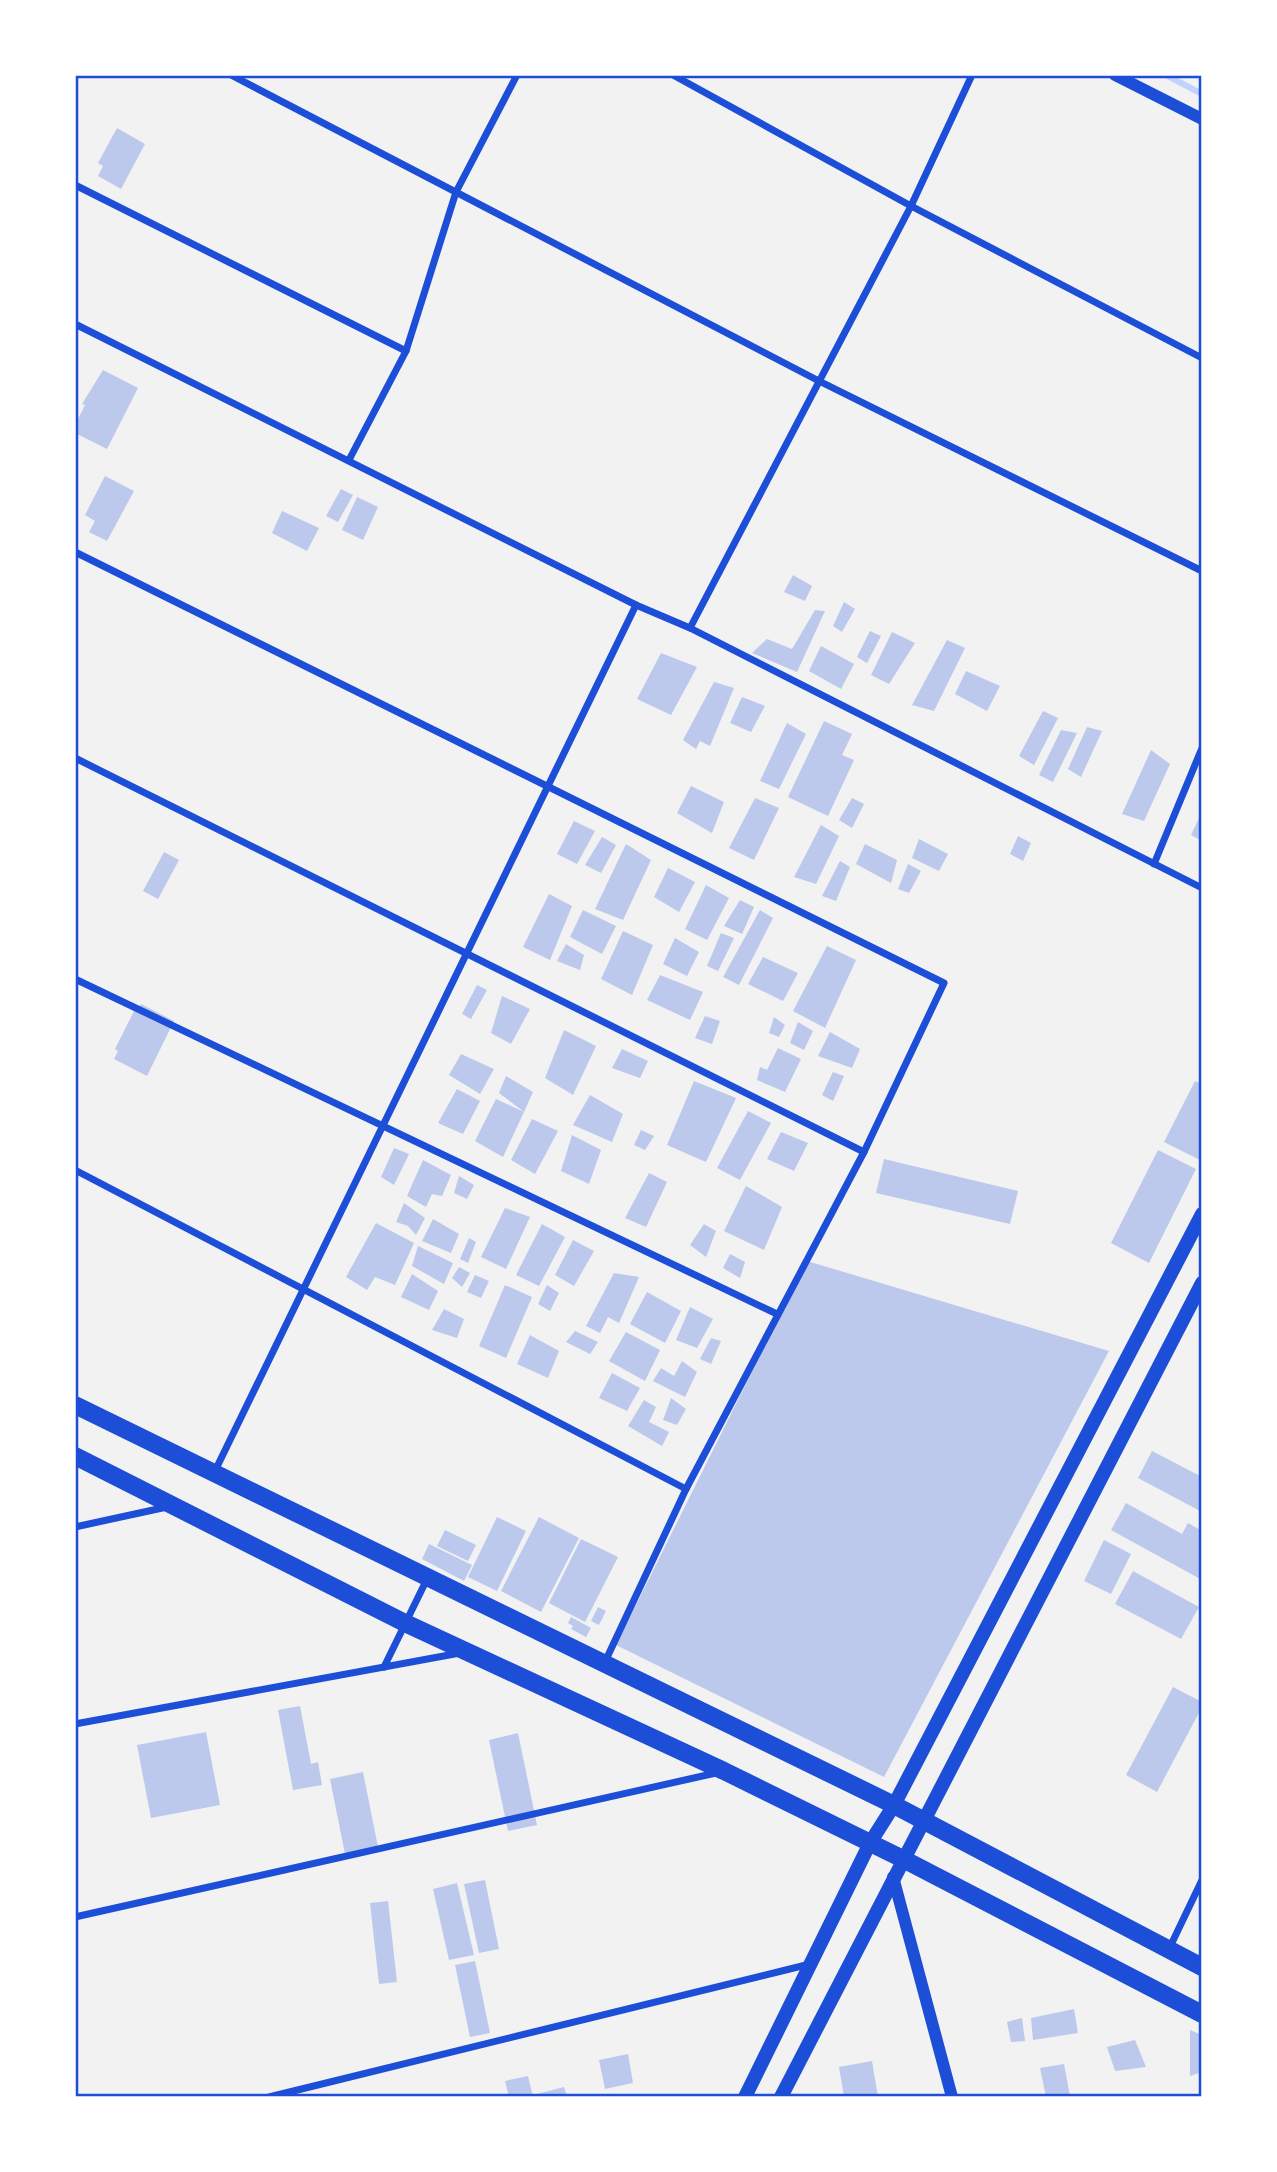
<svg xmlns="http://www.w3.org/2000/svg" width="1277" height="2172" font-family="'Sofia Sans Condensed',sans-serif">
	<rect width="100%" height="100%" fill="#f2f2f2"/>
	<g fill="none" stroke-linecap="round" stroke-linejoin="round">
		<!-- stream -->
		<polyline stroke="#bfd3fe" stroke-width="6" points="1166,75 1202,94"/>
	</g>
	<!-- building -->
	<g fill="#bdc9ec">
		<polygon points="117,128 145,144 121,189 98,176 103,166 98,163"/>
		<polygon points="103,370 138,388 107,449 75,433 75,425 85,405 82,404"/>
		<polygon points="105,476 134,491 107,541 89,532 95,521 85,515"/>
		<polygon points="341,489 353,495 338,522 326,516"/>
		<polygon points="357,497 378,507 363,540 342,530"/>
		<polygon points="282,511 319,528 307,551 272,533"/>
		<polygon points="793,575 812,586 805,601 784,592"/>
		<polygon points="844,602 855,609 842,632 833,626"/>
		<polygon points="815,610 825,611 797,672 752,653 767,639 792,649"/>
		<polygon points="870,631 881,636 867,663 857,657"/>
		<polygon points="892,632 915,643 889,684 871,675"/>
		<polygon points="947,640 965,648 934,711 912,705"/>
		<polygon points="821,646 854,664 841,689 809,671"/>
		<polygon points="661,653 697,667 671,715 637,699"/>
		<polygon points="966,671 1000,686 987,711 955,694"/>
		<polygon points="714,682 734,688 710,746 700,741 696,749 683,740"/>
		<polygon points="742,697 765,706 751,732 730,723"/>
		<polygon points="1043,711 1058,718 1034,765 1019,756"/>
		<polygon points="824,721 852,734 842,755 854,760 828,816 788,797"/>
		<polygon points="787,723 806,734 779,789 760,781"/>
		<polygon points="1087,727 1102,731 1081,777 1068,769"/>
		<polygon points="1061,730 1077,733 1053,782 1039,775"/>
		<polygon points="1151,750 1170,764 1144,821 1122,814"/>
		<polygon points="691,786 724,802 712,833 677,813"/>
		<polygon points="755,798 779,808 754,860 729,848"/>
		<polygon points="852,798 864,804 852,828 839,820"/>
		<polygon points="1202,812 1202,841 1191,835"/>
		<polygon points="574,821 595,831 577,864 557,854"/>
		<polygon points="821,825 839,836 816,884 794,877"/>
		<polygon points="1018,836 1031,843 1023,861 1010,854"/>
		<polygon points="602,837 616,845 601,873 585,865"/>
		<polygon points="919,839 948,854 939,871 912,858"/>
		<polygon points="626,844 651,860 623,920 595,909"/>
		<polygon points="865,844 897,860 891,883 856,864"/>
		<polygon points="164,852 179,860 158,899 143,891"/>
		<polygon points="840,861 850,867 836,901 822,896"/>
		<polygon points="908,864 921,871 909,893 898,889"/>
		<polygon points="668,868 695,882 679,912 654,897"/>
		<polygon points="706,885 729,898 707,940 685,929"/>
		<polygon points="549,894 572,906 550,960 523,947"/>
		<polygon points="740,900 754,907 742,934 724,926"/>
		<polygon points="583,910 616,926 602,954 570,937"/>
		<polygon points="760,910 773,918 739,985 723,977"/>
		<polygon points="623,931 653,945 632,995 601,979"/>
		<polygon points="721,933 734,938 718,971 707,966"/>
		<polygon points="675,938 699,952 687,976 663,964"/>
		<polygon points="566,944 584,955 580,970 557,961"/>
		<polygon points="827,946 856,960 825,1028 793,1011"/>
		<polygon points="763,957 798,973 783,1001 748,984"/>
		<polygon points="660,975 703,992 690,1020 647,1000"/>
		<polygon points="477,985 487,990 471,1019 462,1014"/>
		<polygon points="502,996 530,1009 511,1044 491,1033"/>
		<polygon points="141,1004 174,1021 147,1076 114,1059 118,1051 115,1049 135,1009 138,1010"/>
		<polygon points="705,1016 720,1021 712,1044 695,1038"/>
		<polygon points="774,1017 785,1025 779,1037 769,1033"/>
		<polygon points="798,1022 813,1031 804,1050 790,1043"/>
		<polygon points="564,1030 596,1046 573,1095 545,1078"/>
		<polygon points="830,1032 860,1049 852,1068 818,1056"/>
		<polygon points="778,1048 801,1059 785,1092 757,1080 760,1067 767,1070"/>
		<polygon points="622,1049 648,1061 640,1078 612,1068"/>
		<polygon points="461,1054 494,1069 480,1094 449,1075"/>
		<polygon points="833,1072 844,1076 833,1101 822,1095"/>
		<polygon points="506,1076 533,1092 524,1112 503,1157 475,1141 496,1099 524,1112 499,1093"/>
		<polygon points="694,1081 736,1098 706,1162 667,1145"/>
		<polygon points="1195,1081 1202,1084 1202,1161 1164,1142"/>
		<polygon points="457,1089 480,1101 463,1134 438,1123"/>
		<polygon points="590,1095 623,1114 612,1142 573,1125"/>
		<polygon points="748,1111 771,1123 740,1180 717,1168"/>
		<polygon points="532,1119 558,1131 535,1174 511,1160"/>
		<polygon points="641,1130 654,1136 645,1150 634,1145"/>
		<polygon points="781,1132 808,1143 794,1171 767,1159"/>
		<polygon points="572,1135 601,1150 589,1184 561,1171"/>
		<polygon points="394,1148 409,1154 394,1185 381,1177"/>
		<polygon points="1158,1150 1196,1169 1149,1263 1111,1243"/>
		<polygon points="884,1159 1018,1191 1010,1224 876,1193"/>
		<polygon points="423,1160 451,1175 442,1196 432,1194 426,1207 407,1196"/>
		<polygon points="649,1173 667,1182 646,1227 625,1218"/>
		<polygon points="459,1176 474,1185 467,1199 454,1193"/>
		<polygon points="746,1186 782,1207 764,1250 724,1231"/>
		<polygon points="404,1203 425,1218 416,1235 408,1226 396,1222"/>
		<polygon points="505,1208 530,1217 506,1269 481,1257"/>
		<polygon points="433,1219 459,1234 451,1253 422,1241"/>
		<polygon points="376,1223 414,1243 395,1285 375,1277 367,1290 346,1277"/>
		<polygon points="542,1224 565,1237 539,1286 516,1275"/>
		<polygon points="704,1224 716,1231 706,1257 690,1245"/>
		<polygon points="469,1238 476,1242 468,1263 460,1259"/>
		<polygon points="573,1240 594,1251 574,1286 555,1275"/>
		<polygon points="418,1246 453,1263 444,1284 412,1266"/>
		<polygon points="730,1254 745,1262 740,1278 723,1268"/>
		<polygon points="807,1261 1109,1351 884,1777 616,1645"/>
		<polygon points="459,1267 470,1273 462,1287 452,1278"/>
		<polygon points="614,1273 639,1277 619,1323 608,1317 600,1333 586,1326"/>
		<polygon points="412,1274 438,1291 429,1310 401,1297"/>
		<polygon points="475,1275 489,1281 481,1298 467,1292"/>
		<polygon points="505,1285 532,1297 506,1358 479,1346"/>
		<polygon points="547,1285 559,1293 550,1311 538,1304"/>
		<polygon points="647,1292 681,1311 665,1343 630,1324"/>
		<polygon points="690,1307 713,1319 697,1348 676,1340"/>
		<polygon points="444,1309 464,1319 457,1338 432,1330"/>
		<polygon points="575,1331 598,1342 590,1354 566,1342"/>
		<polygon points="626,1332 660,1350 645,1381 609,1361"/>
		<polygon points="530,1335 559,1351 548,1378 517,1364"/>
		<polygon points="711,1338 721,1341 711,1364 700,1359"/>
		<polygon points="682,1361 697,1372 685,1397 653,1381 661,1368 674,1376"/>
		<polygon points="612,1373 640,1388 627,1411 599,1398"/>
		<polygon points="671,1398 686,1409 677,1425 663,1420"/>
		<polygon points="644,1400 656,1407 649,1422 669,1432 662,1446 628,1426"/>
		<polygon points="1152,1451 1202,1477 1202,1512 1138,1478"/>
		<polygon points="1126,1503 1182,1534 1188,1523 1202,1531 1202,1580 1111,1530"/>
		<polygon points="497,1517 526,1531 497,1591 468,1577"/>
		<polygon points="539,1517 579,1538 541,1612 501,1591"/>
		<polygon points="445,1530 476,1545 468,1561 437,1546"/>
		<polygon points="581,1539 618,1557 585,1622 549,1603"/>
		<polygon points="1104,1540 1131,1554 1111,1594 1084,1581"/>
		<polygon points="429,1544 472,1565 464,1581 422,1559"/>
		<polygon points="1133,1571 1199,1607 1181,1639 1115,1604"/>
		<polygon points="598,1607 606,1611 599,1625 591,1621"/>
		<polygon points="571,1617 591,1628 586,1637 571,1629 573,1626 568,1623"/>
		<polygon points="1173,1687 1202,1702 1202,1707 1157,1792 1126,1775"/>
		<polygon points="300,1706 311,1764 318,1762 322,1785 293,1790 278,1710"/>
		<polygon points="206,1732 220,1805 151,1818 137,1745"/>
		<polygon points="518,1733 537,1825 508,1831 489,1740"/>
		<polygon points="363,1772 378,1847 345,1854 330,1779"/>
		<polygon points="485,1880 499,1949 479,1953 464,1884"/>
		<polygon points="457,1883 474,1955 449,1960 433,1889"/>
		<polygon points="388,1901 397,1982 379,1984 370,1903"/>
		<polygon points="475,1961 490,2033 470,2037 455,1965"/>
		<polygon points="1074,2009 1078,2033 1033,2040 1031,2018"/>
		<polygon points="1022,2018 1025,2041 1011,2042 1007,2022"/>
		<polygon points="1190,2030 1202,2035 1202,2072 1190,2076"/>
		<polygon points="1135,2040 1146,2067 1115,2071 1107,2047"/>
		<polygon points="628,2054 633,2083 605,2089 599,2060"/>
		<polygon points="872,2061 878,2097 844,2097 839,2067"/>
		<polygon points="1064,2064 1070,2096 1046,2097 1040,2068"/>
		<polygon points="528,2076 533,2097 509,2097 505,2081"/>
		<polygon points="564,2087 567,2097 538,2097 537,2094"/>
	</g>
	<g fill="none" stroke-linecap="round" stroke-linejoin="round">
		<!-- minor -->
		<g stroke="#1d4ed8" stroke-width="7">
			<polyline points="231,75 819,381 1202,571"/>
			<polyline points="673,75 911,206 1202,358"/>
			<polyline points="75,185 406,351"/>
			<polyline points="75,324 636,605 690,628 1202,888"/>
			<polyline points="349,460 406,351 456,192 517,75"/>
			<polyline points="75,552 944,983 864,1152 686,1489 604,1664"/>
			<polyline points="690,628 911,206 972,75"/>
			<polyline points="75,758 864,1152"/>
			<polyline points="1154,864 1202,748"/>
			<polyline points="75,979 777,1314"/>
			<polyline points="75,1170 686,1489"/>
			<polyline points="214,1473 636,605"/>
			<polyline points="75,1527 167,1507"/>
			<polyline points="384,1667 427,1579"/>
			<polyline points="75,1724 460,1653"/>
			<polyline points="75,1917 716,1773"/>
			<polyline points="1169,1949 1202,1880"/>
			<polyline points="269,2097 810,1964"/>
		</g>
		<!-- tertiary -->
		<g stroke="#1d4ed8" stroke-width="12">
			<polyline points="1115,75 1202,119"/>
			<polyline points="893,1877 952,2097"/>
		</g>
		<!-- secondary -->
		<g stroke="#1d4ed8" stroke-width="14">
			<polyline points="745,2097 870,1843 894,1805 1202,1214"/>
			<polyline points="781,2097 1202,1283"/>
		</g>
		<!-- primary -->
		<g stroke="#1d4ed8" stroke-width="18">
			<polyline points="75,1405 894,1805 1202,1967"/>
			<polyline points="75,1456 405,1623 724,1771 903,1859 1202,2014"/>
		</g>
	</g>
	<!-- border -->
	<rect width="1277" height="2172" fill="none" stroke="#ffffff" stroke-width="154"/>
	<rect x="77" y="77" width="1123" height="2018" fill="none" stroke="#1d4ed8" stroke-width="2.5"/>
</svg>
